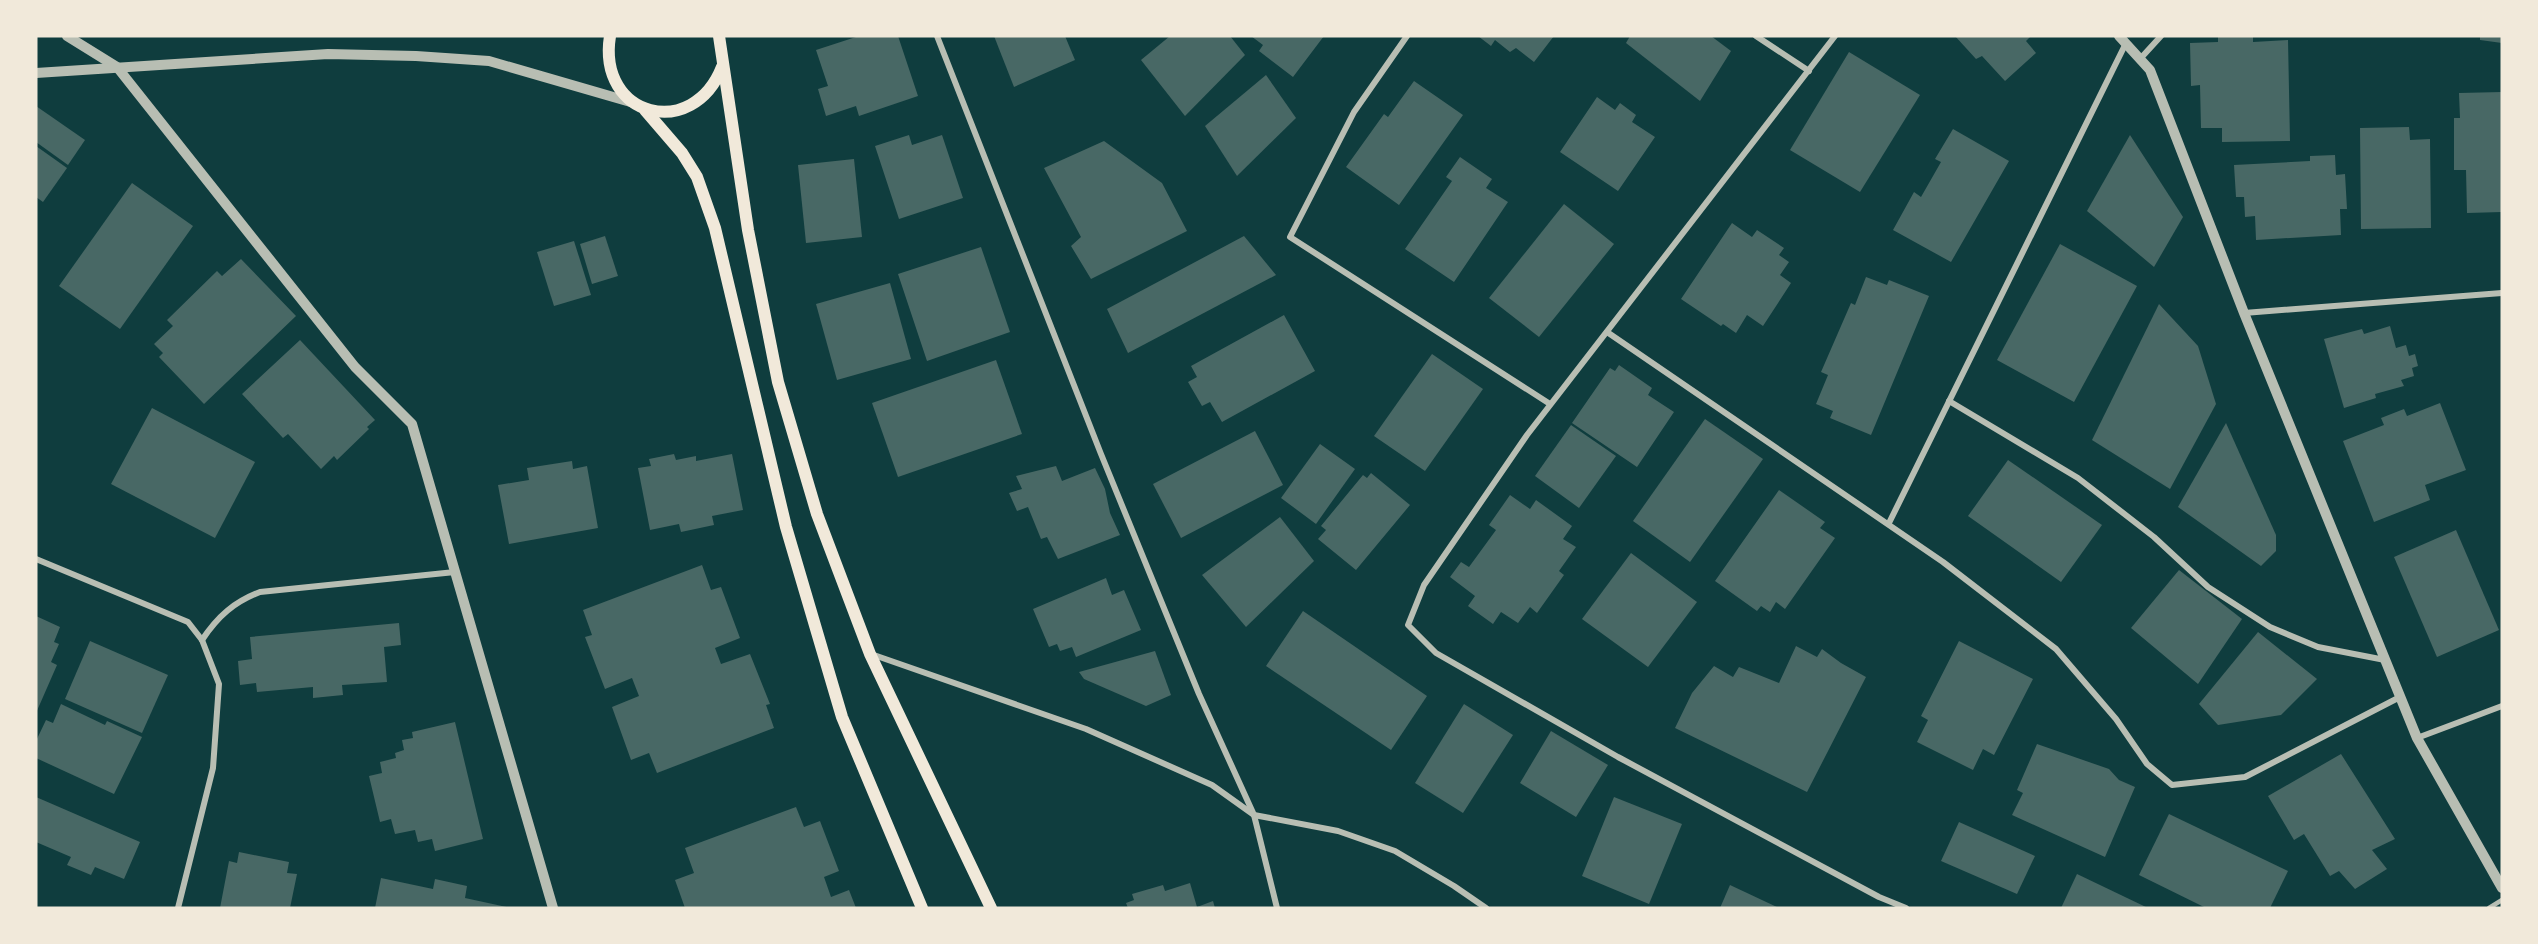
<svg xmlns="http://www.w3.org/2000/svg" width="2538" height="944" font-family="Lora,serif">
	<rect width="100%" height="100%" fill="#0f3d3e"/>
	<!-- building -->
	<g fill="#486865">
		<polygon points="859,36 898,36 918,96 859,116 856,106 826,116 818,89 828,86 816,50"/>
		<polygon points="994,36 1065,36 1075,60 1014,87"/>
		<polygon points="1170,36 1230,36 1245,55 1185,116 1141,60"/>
		<polygon points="1251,36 1324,36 1293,77 1259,51 1263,45"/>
		<polygon points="1478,36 1554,36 1534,62 1516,48 1510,52 1495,40 1491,46"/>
		<polygon points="1630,36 1711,36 1731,51 1700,101 1626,43"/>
		<polygon points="1955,36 2031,36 2026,41 2036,53 2005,81 1982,56 1976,59"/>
		<polygon points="2218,36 2253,36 2253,42 2288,40 2290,141 2222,142 2222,128 2201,128 2200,85 2191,86 2190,43 2218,42"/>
		<polygon points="2480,36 2502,36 2502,43 2480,40"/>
		<polygon points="1849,52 1920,95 1860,192 1790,150"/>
		<polygon points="1266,75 1296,118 1237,176 1205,126"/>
		<polygon points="1414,81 1463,115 1399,205 1346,167 1384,114 1388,117"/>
		<polygon points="2502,92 2502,212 2467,213 2466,170 2454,170 2454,118 2460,118 2459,93"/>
		<polygon points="1597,97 1615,110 1620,103 1636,115 1632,122 1655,137 1618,191 1560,152"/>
		<polygon points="36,106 85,140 68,165 36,142"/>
		<polygon points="2409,127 2410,140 2430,139 2431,228 2361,229 2360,128"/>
		<polygon points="1953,129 2009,161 1951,262 1893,230 1914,192 1921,197 1941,162 1935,159"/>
		<polygon points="909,135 912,145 942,135 963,198 899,219 875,146"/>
		<polygon points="2130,135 2183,217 2154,267 2087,211"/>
		<polygon points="1104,141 1162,183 1187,231 1091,279 1071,246 1081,237 1044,168"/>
		<polygon points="36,146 67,168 43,202 36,197"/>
		<polygon points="2335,155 2336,175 2345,174 2347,209 2340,209 2341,235 2256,240 2255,216 2245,217 2244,197 2236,197 2234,165 2310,161 2310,156"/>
		<polygon points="1460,157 1492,179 1486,188 1508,202 1454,282 1405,249 1452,181 1446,177"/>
		<polygon points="854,159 862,237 806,243 798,165"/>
		<polygon points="132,183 193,226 120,329 59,286"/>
		<polygon points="1564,204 1614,244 1539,337 1489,298"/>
		<polygon points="1732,223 1752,237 1757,230 1784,248 1779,255 1789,262 1780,275 1791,283 1763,326 1747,315 1736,333 1723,324 1721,326 1681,299"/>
		<polygon points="605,236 618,276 592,284 580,244"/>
		<polygon points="1244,236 1276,275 1128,353 1107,309"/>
		<polygon points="574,241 591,295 554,306 537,252"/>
		<polygon points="2060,244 2137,286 2074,402 1997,360"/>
		<polygon points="981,247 1010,332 927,361 898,274"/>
		<polygon points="241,259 296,316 204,404 159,357 163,353 154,344 173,326 167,320 217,271 222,276"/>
		<polygon points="1866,277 1887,285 1889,280 1929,296 1871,435 1830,418 1833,411 1816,404 1828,375 1821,372 1851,303 1855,305"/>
		<polygon points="890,283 911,359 837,380 816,304"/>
		<polygon points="2159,304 2198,346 2216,404 2170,489 2092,440"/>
		<polygon points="1284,315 1315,371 1222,422 1210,402 1202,406 1188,382 1197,377 1191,366"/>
		<polygon points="2390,326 2396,348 2406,345 2409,356 2415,354 2418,366 2412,368 2414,376 2401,380 2404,386 2375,394 2376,398 2344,408 2324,339 2362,329 2364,334"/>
		<polygon points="300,340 375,420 367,427 369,429 337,460 334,456 321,469 288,434 283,438 242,394"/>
		<polygon points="1432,354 1483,389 1425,471 1374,436"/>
		<polygon points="996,360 1022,434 898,477 872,403"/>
		<polygon points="1619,365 1652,388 1648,395 1674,412 1637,467 1572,423 1610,368 1615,371"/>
		<polygon points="2440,403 2466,470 2425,485 2430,500 2374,522 2343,441 2384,425 2381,418 2404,409 2407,416"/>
		<polygon points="152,408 255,462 215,538 111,484"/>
		<polygon points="1705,419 1763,459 1690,562 1633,521"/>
		<polygon points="2226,423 2276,535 2276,551 2261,566 2178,507"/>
		<polygon points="1571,425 1616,456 1579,508 1535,476"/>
		<polygon points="1255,431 1283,485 1181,538 1153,484"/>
		<polygon points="1320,444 1355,469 1316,524 1281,498"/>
		<polygon points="674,454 676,460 696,456 696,461 732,454 743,510 712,516 714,525 681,532 679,524 650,530 638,468 651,466 649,459"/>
		<polygon points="2008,460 2102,525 2061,582 1968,516"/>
		<polygon points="572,461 573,469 587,466 598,528 509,544 498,485 529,480 527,468"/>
		<polygon points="1056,466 1062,481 1095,468 1105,489 1110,513 1120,535 1058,559 1047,537 1041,539 1028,507 1017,511 1009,493 1022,489 1016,476"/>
		<polygon points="1371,473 1410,505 1356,570 1318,539 1326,530 1321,526 1363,475 1367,478"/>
		<polygon points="1779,490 1825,522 1820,528 1835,538 1785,609 1776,602 1770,612 1761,606 1757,611 1715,581"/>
		<polygon points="1510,495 1530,509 1536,500 1572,526 1563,539 1576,547 1559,571 1564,575 1537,613 1530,607 1518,623 1501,612 1493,624 1468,606 1475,596 1450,577 1461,562 1469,567 1496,530 1489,525"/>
		<polygon points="1280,517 1314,561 1246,627 1202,575"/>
		<polygon points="2456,530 2499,630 2437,657 2394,557"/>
		<polygon points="1631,553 1697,602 1648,667 1582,619"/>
		<polygon points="702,565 711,590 721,587 740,638 715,648 721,664 750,654 770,704 766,705 774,728 657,773 649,753 631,760 612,707 639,696 632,678 605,689 585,637 592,635 583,610"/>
		<polygon points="2179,570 2242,619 2198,684 2131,628"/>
		<polygon points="1106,578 1112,595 1124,590 1141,630 1076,657 1072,647 1060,651 1057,644 1049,647 1033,609"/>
		<polygon points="1303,611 1427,696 1391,750 1266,666"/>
		<polygon points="36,616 60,627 54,642 59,644 51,662 57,665 36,713"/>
		<polygon points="399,623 401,645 384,647 387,682 342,685 343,695 313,698 313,687 257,692 256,683 240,685 238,661 252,659 250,637"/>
		<polygon points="2258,632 2317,679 2281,715 2218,725 2199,704"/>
		<polygon points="90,641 168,675 142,733 65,699"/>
		<polygon points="1959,641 2033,679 1994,755 1983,749 1973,770 1917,742 1928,720 1921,716"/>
		<polygon points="1796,646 1817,657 1822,649 1841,663 1866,677 1807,792 1675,728 1692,693 1714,666 1733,677 1739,667 1779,683"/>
		<polygon points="1155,651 1171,695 1146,706 1084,679 1079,672"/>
		<polygon points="61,704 105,725 107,721 142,737 114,794 36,758 36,741 46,720 53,723"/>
		<polygon points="1464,704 1513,735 1463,813 1415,783"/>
		<polygon points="455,722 483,839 435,851 432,839 418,842 415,830 395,834 391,819 380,822 369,776 382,773 380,762 396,758 395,753 404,750 402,740 413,738 412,732"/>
		<polygon points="1551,731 1608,765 1576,817 1520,783"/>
		<polygon points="2037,744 2109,769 2119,780 2135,787 2105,857 2012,815 2023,793 2017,790"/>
		<polygon points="2341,754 2395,839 2372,850 2387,869 2355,889 2339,871 2330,876 2304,834 2294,840 2268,796"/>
		<polygon points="36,797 140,842 124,879 95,867 91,875 67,865 71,857 36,842"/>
		<polygon points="1614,797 1682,824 1649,904 1582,876"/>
		<polygon points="796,807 804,827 820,821 839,871 824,877 831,897 849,890 856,908 685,908 675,880 694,873 685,848"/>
		<polygon points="2169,814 2288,871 2270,908 2206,908 2139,875"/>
		<polygon points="1959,822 2035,856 2017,894 1941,861"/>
		<polygon points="239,852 289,862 287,873 297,874 290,908 220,908 229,861 237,863"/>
		<polygon points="2077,874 2148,908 2061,908"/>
		<polygon points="381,878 433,889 435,879 467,886 465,898 511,908 375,908"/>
		<polygon points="1190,883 1197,907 1213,901 1215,908 1128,908 1126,903 1134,900 1132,894 1163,885 1165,891"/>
		<polygon points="1730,885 1779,908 1720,908"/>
	</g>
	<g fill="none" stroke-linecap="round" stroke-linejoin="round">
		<!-- service -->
		<polyline stroke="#b8beb3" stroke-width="4.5" points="2489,908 2502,900"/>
		<!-- minor -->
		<g stroke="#b8beb3" stroke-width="6">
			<polyline points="937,36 1101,454 1199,694 1254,815 1277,908"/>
			<polyline points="1407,36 1354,112 1290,237 1550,404"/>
			<polyline points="1756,36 1809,71"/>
			<polyline points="1835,36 1527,435 1424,585 1408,625 1436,653 1618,757 1879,897 1906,908"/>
			<polyline points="2140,59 2161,36"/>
			<polyline points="2244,313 2502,293"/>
			<polyline points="1607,332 1943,562 2056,649 2116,719 2147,764 2172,785 2245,777 2400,697"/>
			<polyline points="1949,401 2078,478 2154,537 2208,587 2270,627 2318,647 2385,660"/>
			<polyline points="1889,523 2126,43"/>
			<polyline points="36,559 188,622 202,640 219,684 213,768 178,908"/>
			<path d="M202,640C218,616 234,602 260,592L455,572"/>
			<polyline points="871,654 1086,729 1212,785 1254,815 1338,831 1395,851 1454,886 1486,908"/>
			<polyline points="2417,738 2502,706"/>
		</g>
		<!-- tertiary -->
		<g stroke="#b8beb3" stroke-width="10">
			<polyline points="67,36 117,67 355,367 412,424 553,908"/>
			<polyline points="2119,36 2150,70 2244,313 2417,738 2502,888"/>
			<polyline points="36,73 328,54 416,56 489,61 634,103"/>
		</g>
		<!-- secondary -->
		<g stroke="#f1e9da" stroke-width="12">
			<path d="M610,36C597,118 693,141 722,67"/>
			<polyline points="719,36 748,230 778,382 817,514 870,654 991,908"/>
			<polyline points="645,110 682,153 697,177 715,228 786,527 842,717 922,908"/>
		</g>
	</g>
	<!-- border -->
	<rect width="2538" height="944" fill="none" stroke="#f1e9da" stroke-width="75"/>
</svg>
